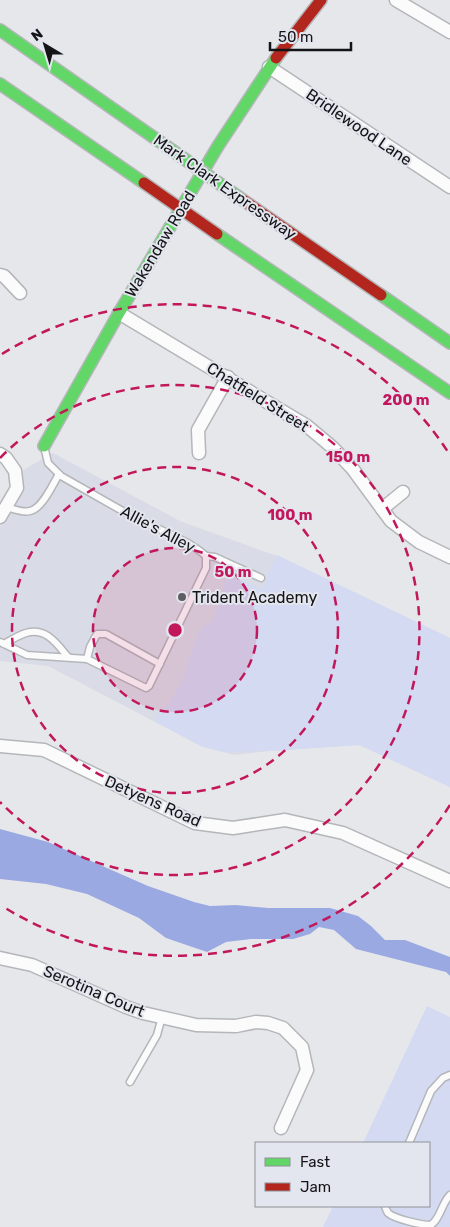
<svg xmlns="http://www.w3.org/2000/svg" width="450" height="1227" font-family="Rubik,sans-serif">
	<rect width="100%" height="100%" fill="#e6e7eb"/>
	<!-- built -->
	<polygon fill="#d9dce6" points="53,453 180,521 277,556 450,638 450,787 359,745 269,751 234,755 203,747 48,666 0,661 0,527 22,487 23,470"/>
	<!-- green -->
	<g fill="#d3daf2">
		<polygon points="277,555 450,638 450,787 360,745 269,751 225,752 203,747 156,722 158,714 168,705 184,678 190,656 200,630 214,619 227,575 263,589 271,568"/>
		<polygon points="427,1006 450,1017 450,1227 323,1227 333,1206 429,1206 429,1143 363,1143"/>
	</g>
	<!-- water -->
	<polygon fill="#9aa9e2" points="0,829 48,842 148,886 194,902 210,906 236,905 268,908 330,908 358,916 371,926 385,940 405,940 450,957 450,976 446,972 356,949 334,930 319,927 310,934 293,939 251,939 226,942 207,952 166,938 139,918 87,894 46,884 0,879"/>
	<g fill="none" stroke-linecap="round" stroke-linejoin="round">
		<!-- lane casing -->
		<g stroke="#b4b6b9" stroke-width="9">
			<g id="lane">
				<path d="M6,507C14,509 22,513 30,511C42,509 53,484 59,474"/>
				<polyline points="206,556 215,557 261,578"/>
				<polyline points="0,642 27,655 87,659 146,688 149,686 206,568 206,556 200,551 188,543 126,513 61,476 48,463 44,446"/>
				<path d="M4,644C11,640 19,635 26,633C46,627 57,644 68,657"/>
				<polyline points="87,659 90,647 97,634 106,634 160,664"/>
				<polyline points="130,1082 157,1035 162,1017"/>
				<polyline points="409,1143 431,1091 443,1078 450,1075"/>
				<path d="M385,1206C386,1209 386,1210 388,1213C395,1219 421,1225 431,1225C441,1218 441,1204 450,1195"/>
			</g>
		</g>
		<!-- street casing -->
		<g stroke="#b4b6b9" stroke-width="15">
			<g id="street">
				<polyline points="396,0 450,32"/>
				<polyline points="269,67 450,187"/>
				<polyline points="0,275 4,276 20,293"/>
				<polyline points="119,313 307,426 332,447 352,468 391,521 419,542 450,557"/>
				<polyline points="199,453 198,430 228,377"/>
				<polyline points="0,454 6,458 15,471 17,488 0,517"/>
				<polyline points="382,509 403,492"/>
				<polyline points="0,746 44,750 195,823 233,828 285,820 343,833 450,881"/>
				<polyline points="0,958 32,965 126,1007 143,1013 196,1025 236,1026 256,1022 268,1023 283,1028 302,1047 307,1070 281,1128"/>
			</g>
		</g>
		<!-- fast casing -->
		<g stroke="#b4b6b9" stroke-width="14">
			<g id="fast">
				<polyline points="0,30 166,146"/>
				<polyline points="0,84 144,183"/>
				<polyline points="217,234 450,393"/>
				<polyline points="381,295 450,343"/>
				<polyline points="44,446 119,313 218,146 276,58"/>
			</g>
		</g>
		<!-- jam casing -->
		<g stroke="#b4b6b9" stroke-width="14">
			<g id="jam">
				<polyline points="276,58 321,0"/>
				<polyline points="240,198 381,295"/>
			</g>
		</g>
		<!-- lane -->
		<use href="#lane" stroke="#fbfbfc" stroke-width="6"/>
		<!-- street -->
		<use href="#street" stroke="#fbfbfc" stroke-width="12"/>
		<!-- fast -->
		<use href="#fast" stroke="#63d668" stroke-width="11"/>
		<!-- jam -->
		<use href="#jam" stroke="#b3261e" stroke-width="11"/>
		<!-- fast-bridge casing -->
		<g stroke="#b4b6b9" stroke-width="14" stroke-linecap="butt">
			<polyline id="fast-bridge" points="166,146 240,198"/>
		</g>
		<!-- jam-bridge casing -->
		<g stroke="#b4b6b9" stroke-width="14" stroke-linecap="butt">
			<polyline id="jam-bridge" points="144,183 217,234"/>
		</g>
		<!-- fast-bridge -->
		<use href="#fast-bridge" stroke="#63d668" stroke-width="11"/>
		<!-- jam-bridge -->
		<use href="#jam-bridge" stroke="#b3261e" stroke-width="11"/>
	</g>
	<!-- distance rings -->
	<circle cx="175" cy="630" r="82" fill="#c2185b" fill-opacity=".12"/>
	<g fill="none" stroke="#c2185b" stroke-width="2.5" stroke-dasharray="9 6">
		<circle cx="175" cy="630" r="82"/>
		<circle cx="175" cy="630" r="163"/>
		<path d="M0 458A245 245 0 1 1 0 802"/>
		<path d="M450 805A326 326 0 0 1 2 906M2 354A326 326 0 0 1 450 455"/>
	</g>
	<!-- markers -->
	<circle fill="#5e5e61" stroke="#e3e6ee" stroke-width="2" cx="182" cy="597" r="5"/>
	<g text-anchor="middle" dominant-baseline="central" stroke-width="4" stroke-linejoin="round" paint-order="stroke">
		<!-- street labels -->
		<g font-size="16" fill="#141417" stroke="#e3e6ee">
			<text transform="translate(359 127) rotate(34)">Bridlewood Lane</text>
			<text transform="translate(225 187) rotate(35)">Mark Clark Expressway</text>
			<text transform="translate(160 244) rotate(-59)">Wakendaw Road</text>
			<text transform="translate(258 397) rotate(32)">Chatfield Street</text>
			<text transform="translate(158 529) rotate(28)">Allie's Alley</text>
			<text transform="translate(153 801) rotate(24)">Detyens Road</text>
			<text transform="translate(94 991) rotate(23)">Serotina Court</text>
		</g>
		<!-- poi labels -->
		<g font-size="16" fill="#141417" stroke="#e3e6ee" text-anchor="start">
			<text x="192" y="597">Trident Academy</text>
		</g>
	</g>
	<circle cx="175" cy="630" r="8" fill="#c2185b" stroke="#e3e6ee" stroke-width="2.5"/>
	<g font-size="15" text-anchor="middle" font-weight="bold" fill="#c2185b" stroke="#e3e6ee" stroke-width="4" stroke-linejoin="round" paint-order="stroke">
		<text x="406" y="405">200 m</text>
		<text x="348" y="462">150 m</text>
		<text x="290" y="520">100 m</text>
		<text x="233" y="577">50 m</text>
	</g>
	<!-- legend -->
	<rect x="255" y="1142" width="175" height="65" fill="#e3e6ee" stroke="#909298"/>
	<rect x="265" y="1158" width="25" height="8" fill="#63d668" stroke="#909298"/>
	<text x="300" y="1167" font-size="15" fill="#141417">Fast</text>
	<rect x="265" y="1183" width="25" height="8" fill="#b3261e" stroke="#909298"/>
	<text x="300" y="1192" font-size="15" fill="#141417">Jam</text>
	<!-- north arrow -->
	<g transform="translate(45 45) rotate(322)" stroke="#e3e6ee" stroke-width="4" paint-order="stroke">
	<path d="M0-4L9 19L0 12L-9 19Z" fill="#141417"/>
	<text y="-8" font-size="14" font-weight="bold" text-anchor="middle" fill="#141417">N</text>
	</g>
	<!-- scale -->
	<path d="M270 42v8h81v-8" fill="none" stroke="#141417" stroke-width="2.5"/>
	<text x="278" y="42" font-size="15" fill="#141417" stroke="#e3e6ee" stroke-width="4" paint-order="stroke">50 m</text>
</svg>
